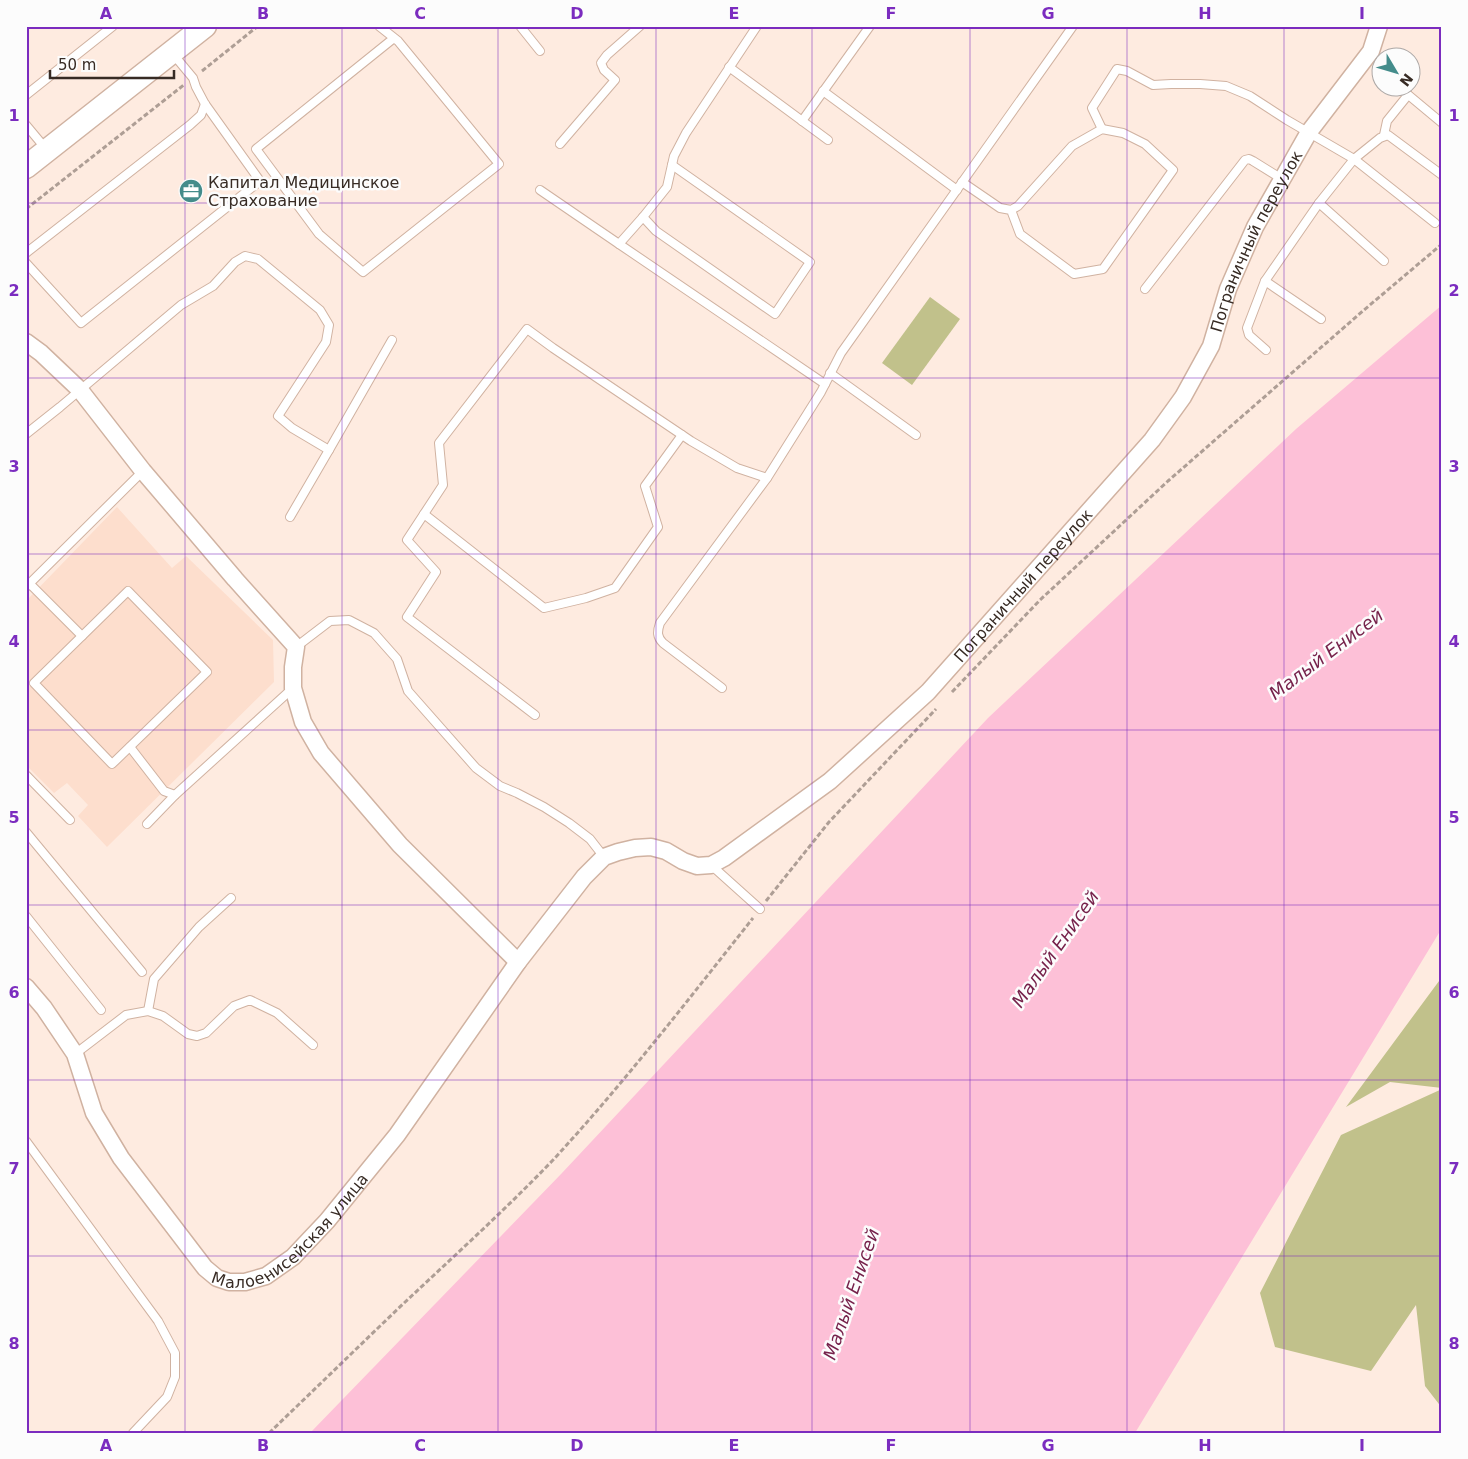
<svg xmlns="http://www.w3.org/2000/svg" width="1468" height="1459" font-family="'DejaVu Sans',sans-serif">
	<rect width="100%" height="100%" fill="#feebe0"/>
	<!-- built -->
	<polygon fill="#fddecd" points="117,507 172,568 186,556 273,640 274,682 107,847 78,816 88,805 67,783 54,793 26,765 26,601"/>
	<!-- green -->
	<g fill="#c1c18b">
		<polygon points="930,297 960,319 912,385 882,363"/>
		<polygon points="1442,977 1442,1088 1390,1082 1346,1107"/>
		<polygon points="1442,1089 1442,1408 1425,1386 1416,1305 1371,1371 1275,1347 1260,1293 1341,1135"/>
	</g>
	<!-- water -->
	<polygon fill="#fdc0d7" points="1442,305 1442,928 1135,1433 310,1433 562,1173 988,718 1296,429"/>
	<g fill="none" stroke-linecap="round" stroke-linejoin="round">
		<!-- lane casing -->
		<g stroke="#d0b2a1" stroke-width="10">
			<g id="lane">
				<polyline points="379,26 398,41 499,164 363,272 319,234 256,149 394,38"/>
				<polyline points="520,26 540,51"/>
				<polyline points="729,67 828,140"/>
				<polyline points="1400,88 1442,123"/>
				<polyline points="823,91 957,190"/>
				<polyline points="26,95 113,26"/>
				<polyline points="802,121 870,26"/>
				<polyline points="26,125 46,149"/>
				<polyline points="1102,129 1092,108 1117,69 1127,71 1153,85 1171,84 1200,84 1226,86 1250,96 1287,120 1354,159 1435,223"/>
				<polyline points="1384,135 1387,121 1408,95"/>
				<polyline points="560,144 615,80 604,70 601,63 607,55 640,26"/>
				<polyline points="962,182 1000,208 1011,210 1018,206 1072,146 1102,129 1123,133 1145,144 1173,170 1103,269 1074,274 1020,234 1011,210"/>
				<polyline points="540,190 619,244 643,217 667,187 674,156 686,133 757,26"/>
				<polyline points="1319,203 1384,261"/>
				<polyline points="643,217 656,231 775,314 810,262 672,165"/>
				<polyline points="619,244 825,384"/>
				<polyline points="26,253 190,125 201,115 205,104"/>
				<polyline points="26,263 81,323 260,181 205,104 196,87 193,78 173,54"/>
				<polyline points="1265,281 1321,319"/>
				<polyline points="1145,289 1245,160 1249,159 1253,161 1282,179"/>
				<polyline points="1266,350 1249,335 1247,328 1265,281 1319,203 1354,159 1380,138 1388,135 1442,175"/>
				<polyline points="830,373 916,435"/>
				<polyline points="26,434 60,407 181,305 213,286 235,262 245,256 258,259 320,310 329,325 326,342 278,416 292,428 329,450 290,517"/>
				<polyline points="329,450 392,340"/>
				<polyline points="424,514 544,608 586,598 615,588 658,527 645,486 682,435"/>
				<polyline points="30,584 82,636"/>
				<polyline points="26,587 143,471"/>
				<polygon points="128,591 207,672 112,764 34,683"/>
				<polyline points="296,647 330,621 349,620 374,633 397,659 408,691 476,768 500,786 517,793 544,807 569,823 590,839 604,857"/>
				<path d="M722,688L663,643C657,637 657,632 660,623L767,478L821,392L841,353L1073,26"/>
				<polyline points="535,715 407,617 436,572 407,540 443,485 439,443 527,329 553,348 691,441 737,468 767,478"/>
				<polyline points="130,747 164,791 175,795"/>
				<polyline points="26,775 70,820"/>
				<polyline points="147,824 175,795 293,688"/>
				<polyline points="26,832 142,972"/>
				<polyline points="711,865 760,909"/>
				<polyline points="26,916 101,1010"/>
				<polyline points="148,1011 154,979 199,927 231,898"/>
				<polyline points="75,1054 126,1015 148,1011 163,1016 188,1034 197,1036 206,1033 234,1006 250,1000 277,1013 313,1045"/>
				<polyline points="26,1141 158,1321 175,1353 175,1377 167,1397 133,1433"/>
			</g>
		</g>
		<!-- street casing -->
		<g stroke="#d0b2a1" stroke-width="19">
			<g id="street">
				<polyline points="26,342 41,353 80,390 143,471 235,579 296,647 293,667 293,688 303,722 321,753 400,845 518,962"/>
				<path id="s1" d="M26,987L44,1008L75,1054L94,1113L121,1158L205,1268L217,1278L229,1282H245L266,1276L293,1257L327,1221L397,1135L518,962L584,877L604,857L618,852L635,848L651,847L666,851L683,861L697,866L711,865L724,858L830,781L928,692L1152,440L1183,397L1211,346L1228,289L1255,227L1309,132L1371,51L1379,26"/>
			</g>
		</g>
		<!-- secondary casing -->
		<g stroke="#d0b2a1" stroke-width="25">
			<polyline id="secondary" points="26,167 205,26"/>
		</g>
		<!-- path -->
		<g stroke="#ae9e95" stroke-width="3" stroke-dasharray="5 2.5" stroke-linecap="butt">
			<polyline points="202,71 258,26"/>
			<polyline points="26,209 185,84"/>
			<polyline points="952,692 1040,600 1168,481 1364,310 1442,244"/>
			<polyline points="766,901 829,822 936,709"/>
			<path d="M269,1433C314,1390 358,1347 403,1304C453,1257 505,1210 553,1160C624,1083 688,1000 753,918"/>
		</g>
		<!-- lane -->
		<use href="#lane" stroke="#fff" stroke-width="8"/>
		<!-- street -->
		<use href="#street" stroke="#fff" stroke-width="16"/>
		<!-- secondary -->
		<use href="#secondary" stroke="#fff" stroke-width="22"/>
	</g>
	<!-- grid -->
	<path fill="none" stroke="#7b2cbf" stroke-width="1" stroke-opacity="0.55" d="M185,26V1433M342,26V1433M498,26V1433M656,26V1433M812,26V1433M970,26V1433M1127,26V1433M1284,26V1433M26,203H1442M26,378H1442M26,554H1442M26,730H1442M26,905H1442M26,1080H1442M26,1256H1442"/>
	<!-- icons -->
	<defs>
		<g id="office-disc" transform="scale(1.25)"><circle r="9.5" fill="#448c8b" stroke="#fcfcfc"/><path d="M-6-3h4V-5.5h4V-3h4V5H-6ZM-1-4.5V-3h2v-1.5ZM-6 0V1H6V0Z" fill="#fff"/></g>
	</defs>
	<g fill-rule="evenodd">
		<use href="#office-disc" x="191" y="191"/>
	</g>
	<g text-anchor="middle" dominant-baseline="central" stroke-width="5" stroke-linejoin="round" paint-order="stroke">
		<!-- poi labels -->
		<g font-size="16" fill="#372b24" stroke="#fcfcfc" text-anchor="start">
			<text x="208" y="182">Капитал Медицинское<tspan x="208" dy="18">Страхование</tspan></text>
		</g>
		<!-- street labels -->
		<g font-size="16" fill="#372b24" stroke="#fcfcfc">
			<text stroke="none"><textPath href="#s1" startOffset="1896">Пограничный переулок</textPath></text>
			<text stroke="none"><textPath href="#s1" startOffset="1476">Пограничный переулок</textPath></text>
			<text stroke="none"><textPath href="#s1" startOffset="445">Малоенисейская улица</textPath></text>
		</g>
		<!-- water labels -->
		<g font-size="18" font-style="italic" fill="#76224b" stroke="#fcfcfc">
			<text transform="translate(1326 654) rotate(-37)">Малый Енисей</text>
			<text transform="translate(1055 949) rotate(-55)">Малый Енисей</text>
			<text transform="translate(851 1294) rotate(-71)">Малый Енисей</text>
		</g>
	</g>
	<!-- border -->
	<rect width="1468" height="1459" fill="none" stroke="#fcfcfc" stroke-width="55"/>
	<!-- north arrow -->
	<g transform="translate(1396 72) rotate(128)"><circle r="24" fill="#fcfcfc" stroke="#ada8a6"/>
	<path d="M0-4L9 19L0 12L-9 19Z" fill="#448c8b"/>
	<text y="-8" font-size="14" font-weight="bold" text-anchor="middle" fill="#372b24">N</text>
	</g>
	<!-- scale -->
	<path d="M50 70v8h124v-8" fill="none" stroke="#372b24" stroke-width="2.5"/>
	<text x="58" y="70" font-size="15" fill="#372b24" stroke="#fcfcfc" stroke-width="4" paint-order="stroke">50 m</text>
	<rect x="28" y="28" width="1412" height="1404" fill="none" stroke="#7b2cbf" stroke-width="2"/>
	<g font-size="16" text-anchor="middle" font-weight="bold" fill="#7b2cbf">
		<text x="106" y="19">A</text>
		<text x="263" y="19">B</text>
		<text x="420" y="19">C</text>
		<text x="577" y="19">D</text>
		<text x="734" y="19">E</text>
		<text x="891" y="19">F</text>
		<text x="1048" y="19">G</text>
		<text x="1205" y="19">H</text>
		<text x="1362" y="19">I</text>
		<text x="14" y="121">1</text>
		<text x="1454" y="121">1</text>
		<text x="14" y="296">2</text>
		<text x="1454" y="296">2</text>
		<text x="14" y="472">3</text>
		<text x="1454" y="472">3</text>
		<text x="14" y="647">4</text>
		<text x="1454" y="647">4</text>
		<text x="14" y="823">5</text>
		<text x="1454" y="823">5</text>
		<text x="14" y="998">6</text>
		<text x="1454" y="998">6</text>
		<text x="14" y="1174">7</text>
		<text x="1454" y="1174">7</text>
		<text x="14" y="1349">8</text>
		<text x="1454" y="1349">8</text>
		<text x="106" y="1451">A</text>
		<text x="263" y="1451">B</text>
		<text x="420" y="1451">C</text>
		<text x="577" y="1451">D</text>
		<text x="734" y="1451">E</text>
		<text x="891" y="1451">F</text>
		<text x="1048" y="1451">G</text>
		<text x="1205" y="1451">H</text>
		<text x="1362" y="1451">I</text>
	</g>
</svg>
